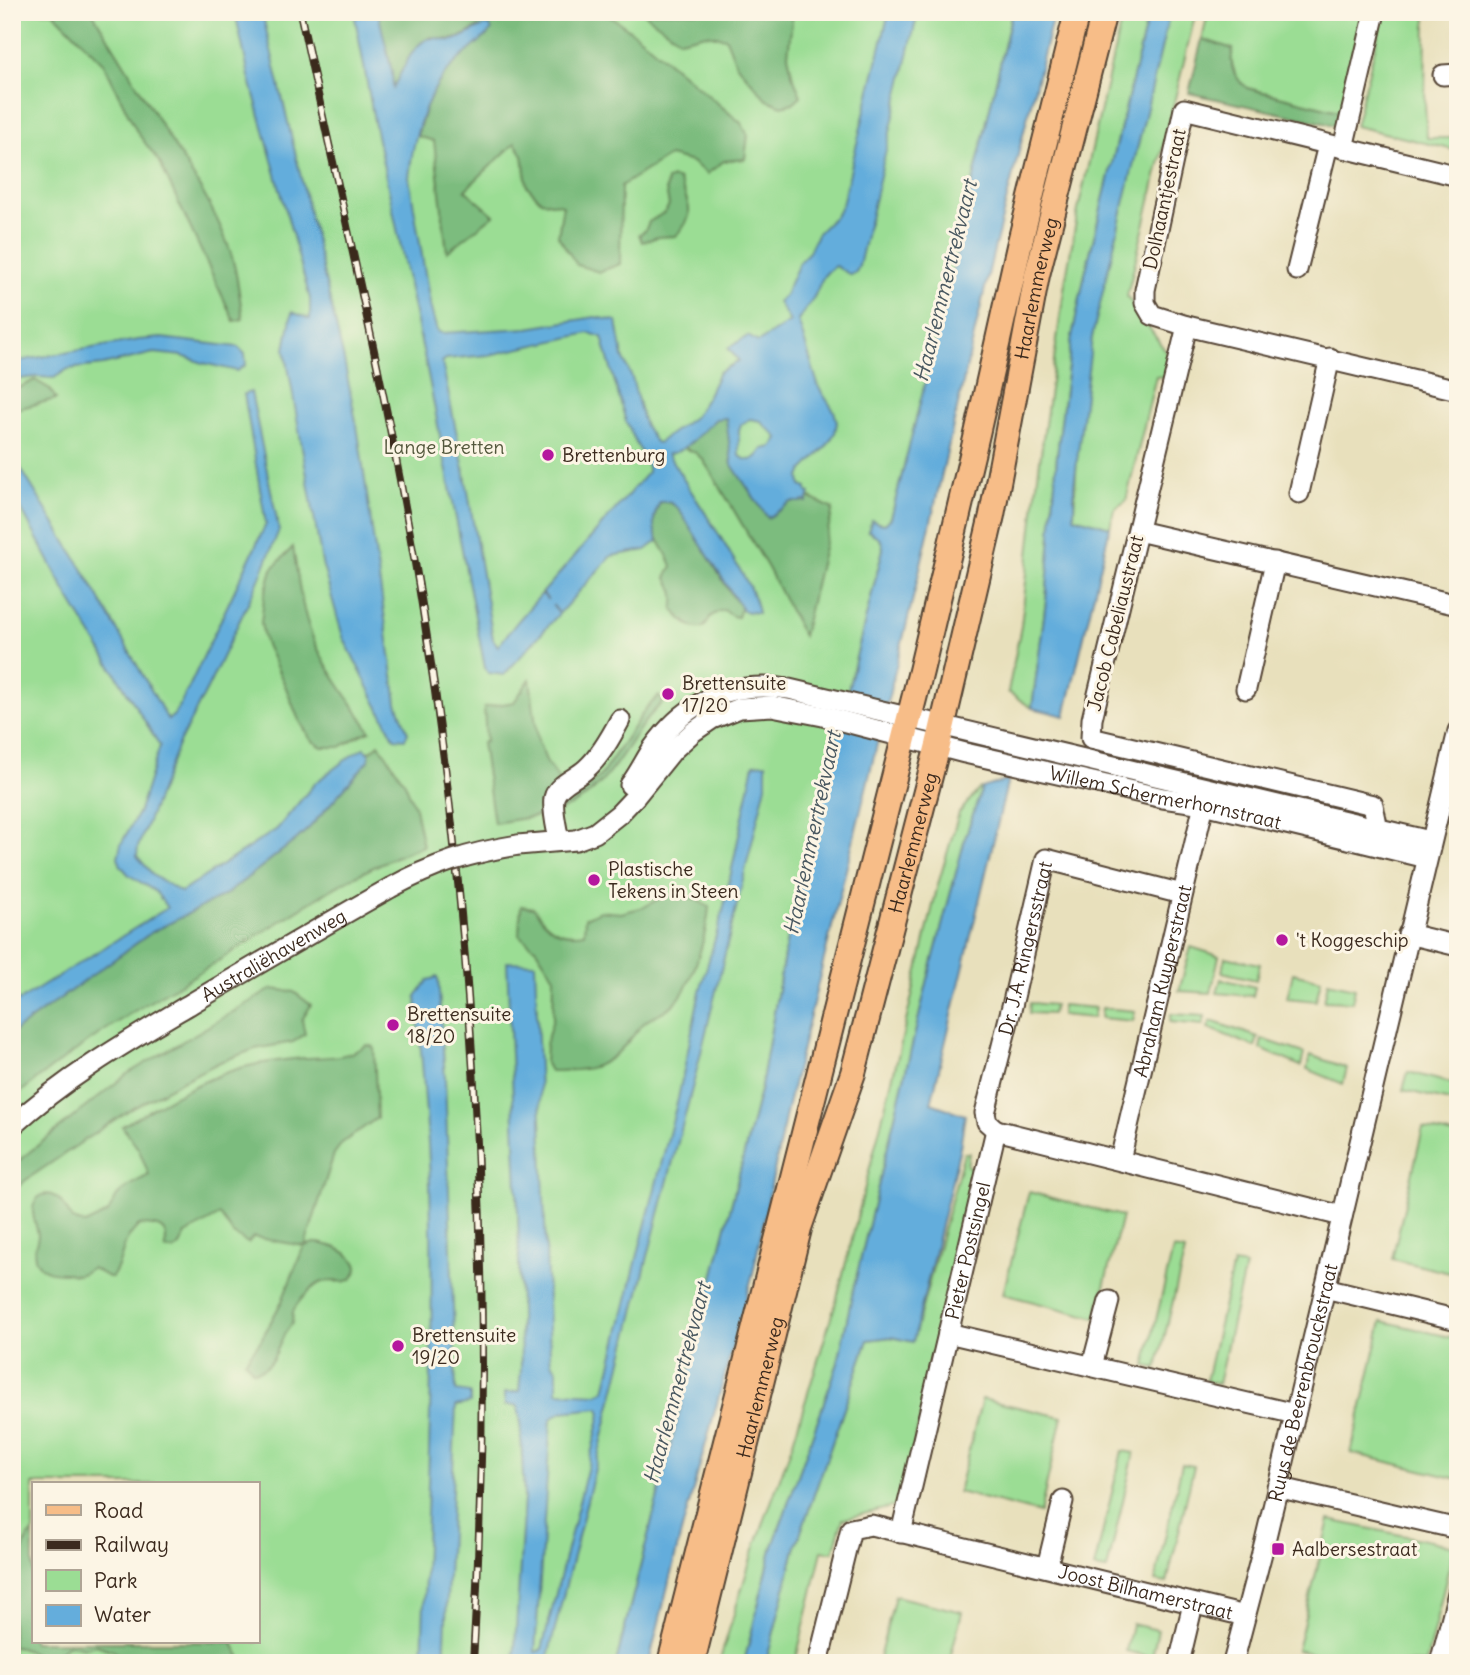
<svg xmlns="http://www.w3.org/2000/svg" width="1470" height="1675" font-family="Delius,sans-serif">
	<rect width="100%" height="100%" fill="#fcf5e5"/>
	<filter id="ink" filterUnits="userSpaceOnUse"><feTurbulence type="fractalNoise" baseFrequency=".0143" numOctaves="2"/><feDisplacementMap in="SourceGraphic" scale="14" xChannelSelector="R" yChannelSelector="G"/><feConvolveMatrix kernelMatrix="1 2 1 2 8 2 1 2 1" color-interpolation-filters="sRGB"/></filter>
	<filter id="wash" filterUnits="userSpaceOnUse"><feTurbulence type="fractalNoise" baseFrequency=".00686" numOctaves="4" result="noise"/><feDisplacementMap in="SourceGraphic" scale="28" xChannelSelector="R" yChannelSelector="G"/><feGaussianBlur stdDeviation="1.57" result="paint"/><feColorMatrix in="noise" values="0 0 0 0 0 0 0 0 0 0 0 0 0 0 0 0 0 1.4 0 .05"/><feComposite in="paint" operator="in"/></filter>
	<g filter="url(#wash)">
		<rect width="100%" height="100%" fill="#e8e0bc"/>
		<!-- green -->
		<g fill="#9bdd94" stroke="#6b8459" stroke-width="2" fill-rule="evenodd">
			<path d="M12,12H1012L943,312L891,518L885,524L878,523L868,531C876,535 883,539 883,549L789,927L761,1087L616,1663H12ZM33,1484H257V1642H33Z"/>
			<polygon points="1123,12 1149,12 1085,274 1071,342 1057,455 1046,601 1032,708 1008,692 1021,626 1038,475 1064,289 1078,210"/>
			<path d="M1170,12H1196L1127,296L1171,359L1168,378L1156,376L1126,501L1114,509L1110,527L1074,517C1076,445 1084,372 1099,301Z"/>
			<polygon points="1208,12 1366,12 1342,112 1247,88 1237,80 1231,60 1202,40"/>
			<polygon points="1384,12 1426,12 1425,105 1427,138 1458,138 1458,151 1355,126"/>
			<polygon points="980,788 982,788 966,835 928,979 853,1291 838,1363 772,1549 744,1663 719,1663 752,1555 792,1445 837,1298 898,1056 937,888 959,813"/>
			<polygon points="1191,947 1219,956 1211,993 1179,991"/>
			<polygon points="1225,957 1260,964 1256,980 1222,972"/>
			<polygon points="1293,973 1321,980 1316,1001 1287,998"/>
			<polygon points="1221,979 1255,987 1253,996 1217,993"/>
			<polygon points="1328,982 1355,988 1352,1002 1324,1001"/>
			<polygon points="1030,1003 1054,1005 1052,1014 1029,1013"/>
			<polygon points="1062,1005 1095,1008 1093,1018 1061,1015"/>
			<polygon points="1102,1008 1135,1011 1133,1021 1101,1018"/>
			<polygon points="1171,1014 1205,1016 1203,1025 1170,1022"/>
			<polygon points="1211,1021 1258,1037 1255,1047 1208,1028"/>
			<polygon points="1262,1039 1304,1053 1301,1066 1260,1049"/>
			<polygon points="1310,1055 1347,1068 1343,1084 1307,1069"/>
			<polygon points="1408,1072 1458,1085 1458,1103 1403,1090"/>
			<polygon points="1423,1128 1458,1136 1458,1275 1392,1259"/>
			<polygon points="964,1153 969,1153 967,1166 980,1169 901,1498 896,1506 843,1519 833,1552 822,1551 795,1663 766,1663 795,1549 868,1340 891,1337 913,1341"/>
			<polygon points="1029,1192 1122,1216 1096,1318 1003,1294"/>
			<polygon points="1173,1249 1185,1251 1157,1368 1145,1366"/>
			<polygon points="1233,1264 1245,1266 1218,1384 1206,1381"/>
			<polygon points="1382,1321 1458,1339 1458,1479 1351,1453"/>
			<polygon points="982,1399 1062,1417 1040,1513 958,1492"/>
			<polygon points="1122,1451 1134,1453 1107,1570 1094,1568"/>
			<polygon points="1182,1464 1194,1466 1167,1583 1155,1581"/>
			<polygon points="1329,1520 1454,1546 1426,1663 1353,1663 1297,1650"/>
			<polygon points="895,1596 962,1612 949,1663 878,1663"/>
			<polygon points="1132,1624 1158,1630 1152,1657 1126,1651"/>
		</g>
		<!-- forest -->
		<g fill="#7cbc7e" stroke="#5c734e" stroke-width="2">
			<path d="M53,12H92C119,55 145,98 171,141C192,174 214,208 228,245C237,269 239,294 243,319L234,321L160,163L137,132L104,64Z"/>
			<path d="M378,12H605L638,36L741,123L748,135L745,159L724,161L707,174L692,162L669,156L621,186L620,264L599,272L577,265L558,236L563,205L541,201L527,186L523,155L515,143L465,190L494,215L447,252L434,141L417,136C421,124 424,110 430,98C442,72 464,53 486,36L478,27C456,40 457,42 431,37L409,59L393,89Z"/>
			<polygon points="642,12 793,12 788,55 792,74 801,96 793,103 782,106 767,100 736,64 726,38 706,34 680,40"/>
			<path d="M1202,39L1233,49C1229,66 1233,76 1247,88L1342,112L1341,127L1189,93Z"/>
			<path d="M673,178L679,180C689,206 697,214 676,236L658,237L642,242L639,234L645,231L649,222L665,212L669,205L666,190L667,180Z"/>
			<polygon points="35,380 50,389 56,399 13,410 12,391"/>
			<polygon points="716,418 727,418 732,465 768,518 791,502 802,502 803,500 807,502 809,497 833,509 803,636 768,568 720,487 703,460 696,453 684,448"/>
			<path d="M660,502C674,501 677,507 685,518L731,594L741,608L738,617L732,616L724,610L718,612L710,617C703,641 682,621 673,610C676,596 674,589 666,577L672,566C662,539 644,534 660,502Z"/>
			<path d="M293,547C298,577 301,609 313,638C327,672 351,700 370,731L361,735L340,747H322L311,740L298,718L284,683L265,643L261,623L264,597L272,569Z"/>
			<polygon points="530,679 538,741 547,763 559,780 550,814 494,823 482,743 486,741 484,707 514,702"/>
			<path d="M659,696L663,702C655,710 647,718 641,727C618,760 601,795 561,810L560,797L567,789L576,797L590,786L602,774L647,707Z"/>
			<path d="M379,744L405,783L415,808L423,846C347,873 282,921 215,963C186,981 157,997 128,1015C88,1041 49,1069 12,1099V1033L152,932L225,895L297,839L310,827L369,760V753Z"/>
			<path d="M665,895L693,898L709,907C707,933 693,984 676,1002C667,1012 654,1014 644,1023C638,1029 633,1036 627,1043C604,1070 584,1071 550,1071L545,1062L546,1043L553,1019L554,977L536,949L519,935L521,906L534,908C547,928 559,937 584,933L585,918L600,911L621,913L644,907Z"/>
			<polygon points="272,989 294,992 311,1005 302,1020 305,1034 293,1042 255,1049 220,1062 182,1081 123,1114 26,1180 12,1192 12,1166 127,1074"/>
			<path d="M367,1045L374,1047L377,1118L342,1143L334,1154L305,1246C309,1245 312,1243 315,1243C321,1243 331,1246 337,1248C346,1252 364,1264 354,1276C347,1286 333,1279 323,1282C314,1284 296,1303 293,1312C292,1316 293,1320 292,1323C290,1328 285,1332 283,1337C276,1351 272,1371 253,1371L245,1361L261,1340L282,1301L304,1246L253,1237L248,1243L233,1234L220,1215L186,1234L180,1246L173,1250L166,1249C165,1245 166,1241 166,1237C164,1224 149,1226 139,1225C134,1231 128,1236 125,1244C121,1256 120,1267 112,1277H108L92,1268C88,1270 82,1274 77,1275C74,1275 70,1274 67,1273C56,1273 43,1273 37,1262C31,1253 37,1245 38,1236C38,1228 32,1218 33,1209C34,1196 46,1190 57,1198C64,1203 68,1212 72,1220L85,1224L108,1213L117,1196L128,1186L149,1175L139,1150L122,1126C159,1104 198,1081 240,1068C261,1062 282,1060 304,1058C329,1057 345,1059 367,1045Z"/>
			<polygon points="33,1532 33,1642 232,1642 244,1663 128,1663 114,1651 96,1645 86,1648 68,1645 51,1660 12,1645 12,1571 16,1567 28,1537"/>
		</g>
		<!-- water -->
		<g fill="#64addc" stroke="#506c7d" stroke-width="2" fill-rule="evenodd">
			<polygon points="235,12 262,12 344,360 358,432 397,703 408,733 405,739 394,738 343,637 322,563 285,349 292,312 310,319 310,299 249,76"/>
			<path d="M354,12H378L392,72L393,88C401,74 414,38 433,38C440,37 446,42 454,40C467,36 477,28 489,24L492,30C477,46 458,57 444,75C423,101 412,145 409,178L431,309L437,331L441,333L528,328L595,317L617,321L623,357L632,378L644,424L655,442L658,443L695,416L708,395L719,372L739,361L728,348L748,336L758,342L790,322L778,302L785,295L800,261L809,252L817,234L837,214L842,205L889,12H918L859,266L856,272L851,275L835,266C821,275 822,281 815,295C811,304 803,312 798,320L819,388L834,411L837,422L835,433L826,447L803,470L800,477L801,486L807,488V492L810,493L807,502L804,501L802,502H791L768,518L732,465L726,418L716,419C703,430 685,453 668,454C688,488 711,520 731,555C742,573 754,591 758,613L743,611L741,608L678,508L669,502H660C652,518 652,525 658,541L646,550L611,556L504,675L488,673L485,668L428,374L375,126ZM589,333L602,337L626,422L648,467V472L518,621L498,646L493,639L465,474L442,362L446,359L489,355ZM750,419L761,421C766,428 773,432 778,438L772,447L763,449C756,460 749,464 739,455V431L741,425Z"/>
			<path d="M1012,12H1054L992,258L915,590L786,1113L753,1273L680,1537L649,1663H616L761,1087L789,927L883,549C883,539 876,535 868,531L872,520L878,523L885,524L891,518L943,312Z"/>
			<polygon points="1149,12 1170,12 1092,337 1074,486 1074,517 1110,527 1065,716 1032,708 1046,601 1057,455 1071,342 1085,274"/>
			<polygon points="161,338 238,347 245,354 246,365 237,371 203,363 182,356 154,353 103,365 68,369 54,378 36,377 12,380 12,362 138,340"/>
			<polygon points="251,392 279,530 258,582 208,687 178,745 138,847 137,856 154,876 181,892 277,829 315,783 352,755 364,748 369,753 369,760 310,827 297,839 225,895 152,932 12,1033 12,991 19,1001 167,908 156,892 129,875 121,866 118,857 121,844 139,811 160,746 69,598 12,492 12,454 89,580 168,720 175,714 190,685 266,524 244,394"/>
			<path d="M766,763V785L694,1081L650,1248L548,1657L545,1663H514L524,1497L520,1415L519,1414L518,1406L505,1405V1393L519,1391L521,1369L518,1213L507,962L535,963L550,1353L551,1362L557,1370V1392L597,1394L605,1390L640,1246L678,1099L700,991L723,911L754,764ZM599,1408L601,1414L542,1649L535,1652L551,1419L561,1412Z"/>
			<polygon points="1008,780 931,1103 965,1115 960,1147 913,1342 891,1337 868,1340 795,1549 766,1663 744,1663 772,1549 838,1363 853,1291 928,979 966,835 982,788"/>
			<path d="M438,977L445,1078L456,1391L470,1393V1403L456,1406L444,1663H422C427,1504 435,1345 430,1186C428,1123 422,1060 416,996L428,980Z"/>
		</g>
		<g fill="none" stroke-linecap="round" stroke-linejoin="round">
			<!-- ferry -->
			<polyline stroke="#495860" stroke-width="2" stroke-dasharray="9 7" stroke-linecap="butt" points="542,593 559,613"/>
		</g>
	</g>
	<g filter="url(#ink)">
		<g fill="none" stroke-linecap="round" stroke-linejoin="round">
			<!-- minor casing -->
			<g stroke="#554536" stroke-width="23">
				<g id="minor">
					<polyline points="1443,75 1458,74"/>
					<polyline points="1343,148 1375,12"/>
					<polyline points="1458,176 1184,109 1145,290 1145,303 1152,315 1187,326 1458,390"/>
					<polyline points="1297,270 1328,145"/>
					<polyline points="1187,326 1092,719 1091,738 1373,805 1378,829 1375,839"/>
					<polyline points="1299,493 1330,358"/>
					<polyline points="1138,531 1458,605"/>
					<polyline points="1246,689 1275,562"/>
					<path d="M630,785C639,773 645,760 653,748C687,700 731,680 789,689L1430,841"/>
					<path d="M559,841C557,828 552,811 554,798C557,784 577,778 586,769C600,757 611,737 620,720"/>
					<path id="s1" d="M518,845L576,840L595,833L619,814L635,797L673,750L693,732L712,719L740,708L772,706L823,716L965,753L1163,798L1204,804L1427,858"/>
					<polyline points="1408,934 1458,946"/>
					<path id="s2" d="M12,1126C67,1076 130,1040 192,1003C258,964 324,925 390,888"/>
					<path id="s3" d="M996,1130L987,1122L985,1113L1012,1006L1046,859L1182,894"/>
					<polyline points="996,1130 1342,1216"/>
					<path id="s4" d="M1120,1160L1204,804"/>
					<polyline points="1325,1288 1458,1320"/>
					<polyline points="948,1333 1295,1414"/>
					<polyline points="1092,1366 1109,1301"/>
					<polyline points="1277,1487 1458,1529"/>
					<path id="s5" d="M901,1533L996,1130"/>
					<polyline points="1047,1567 1063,1501"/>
					<path id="s6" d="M818,1663L851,1529L871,1525L1245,1616"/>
					<polyline points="1179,1663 1193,1604"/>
					<path id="s7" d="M1233,1663L1264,1545L1458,731"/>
					<polyline points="1440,1663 1458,1593"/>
				</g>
			</g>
			<!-- major casing -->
			<g stroke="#554536" stroke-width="28">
				<g id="major">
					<polyline points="670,1663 921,671 977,434 1019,246 1077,12"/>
					<path id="s8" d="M692,1663L800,1225L853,1073L938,745L992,515L1037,275L1104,12"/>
				</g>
			</g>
			<!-- minor -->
			<use href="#minor" stroke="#fff" stroke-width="19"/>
			<!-- major -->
			<use href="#major" stroke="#f7bd88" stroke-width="24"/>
			<!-- rail casing -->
			<g stroke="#3b2a1e" stroke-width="8">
				<path id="rail" d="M300,12C343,212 391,410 423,611C478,958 494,1312 473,1663"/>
			</g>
			<!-- rail -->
			<use href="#rail" stroke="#fcf5e5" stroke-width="5" stroke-dasharray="16" stroke-linecap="butt"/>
			<!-- minor-bridge casing -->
			<g stroke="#554536" stroke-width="23" stroke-linecap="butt">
				<path id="minor-bridge" d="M390,888C434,864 469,853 518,845"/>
			</g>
			<!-- minor-bridge -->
			<use href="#minor-bridge" stroke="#fff" stroke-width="19"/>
		</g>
	</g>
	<!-- markers -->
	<g fill="#b5179e" stroke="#fcf5e5" stroke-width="2.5">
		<circle cx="548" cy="455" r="7"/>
		<circle cx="668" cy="694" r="7"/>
		<circle cx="594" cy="880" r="7"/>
		<circle cx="1282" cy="940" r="7"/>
		<circle cx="393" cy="1025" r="7"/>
		<circle cx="398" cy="1346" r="7"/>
		<rect x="1271" y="1542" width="14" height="14" rx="3.5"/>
	</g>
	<g text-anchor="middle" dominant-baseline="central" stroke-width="6" stroke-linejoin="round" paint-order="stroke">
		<!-- street labels -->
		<g font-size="19" fill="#3b2a1e" stroke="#fcf5e5">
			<text transform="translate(1164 199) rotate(-78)">Dolhaantjestraat</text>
			<text stroke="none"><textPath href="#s8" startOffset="1418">Haarlemmerweg</textPath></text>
			<text transform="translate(1115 623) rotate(-76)">Jacob Cabeliaustraat</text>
			<text stroke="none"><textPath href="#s1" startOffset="709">Willem Schermerhornstraat</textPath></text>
			<text stroke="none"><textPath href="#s8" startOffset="850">Haarlemmerweg</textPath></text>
			<text stroke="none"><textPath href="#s3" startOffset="191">Dr. J.A. Ringersstraat</textPath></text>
			<text stroke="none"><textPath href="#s2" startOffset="313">Australiëhavenweg</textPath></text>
			<text stroke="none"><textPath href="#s4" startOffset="184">Abraham Kuyperstraat</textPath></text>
			<text stroke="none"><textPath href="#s5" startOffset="290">Pieter Postsingel</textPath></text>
			<text stroke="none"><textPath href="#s7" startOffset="289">Ruys de Beerenbrouckstraat</textPath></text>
			<text stroke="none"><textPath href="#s8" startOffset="284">Haarlemmerweg</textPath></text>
			<text stroke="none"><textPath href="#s6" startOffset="441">Joost Bilhamerstraat</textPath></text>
		</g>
		<!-- park labels -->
		<g font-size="19" fill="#53573c" stroke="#fcf5e5">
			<text x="444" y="447">Lange Bretten</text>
		</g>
		<!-- poi labels -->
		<g font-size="19" fill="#3b2a1e" stroke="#fcf5e5" text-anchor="start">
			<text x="562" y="455">Brettenburg</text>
			<text x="682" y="683">Brettensuite<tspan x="682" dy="22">17/20</tspan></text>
			<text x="608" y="869">Plastische<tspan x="608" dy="22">Tekens in Steen</tspan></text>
			<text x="1296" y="940">'t Koggeschip</text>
			<text x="407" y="1014">Brettensuite<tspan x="407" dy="22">18/20</tspan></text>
			<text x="412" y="1335">Brettensuite<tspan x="412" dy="22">19/20</tspan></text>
			<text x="1292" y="1549">Aalbersestraat</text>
		</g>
		<!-- water labels -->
		<g font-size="21" font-style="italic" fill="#495860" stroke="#fcf5e5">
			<text transform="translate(945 281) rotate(-76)">Haarlemmertrekvaart</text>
			<text transform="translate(812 833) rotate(-78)">Haarlemmertrekvaart</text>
			<text transform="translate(677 1383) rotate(-75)">Haarlemmertrekvaart</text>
		</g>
	</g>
	<!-- margin -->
	<rect width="1470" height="1675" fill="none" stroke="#fcf5e5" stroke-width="42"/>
	<!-- legend -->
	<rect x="32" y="1482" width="228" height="161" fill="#fcf5e5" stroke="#afa495" stroke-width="2"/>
	<rect x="46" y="1505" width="35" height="10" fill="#f7bd88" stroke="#afa495" stroke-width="2"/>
	<text x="94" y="1518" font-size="21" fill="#3b2a1e">Road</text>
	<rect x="46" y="1540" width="35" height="10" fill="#3b2a1e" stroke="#afa495" stroke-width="2"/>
	<text x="94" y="1552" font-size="21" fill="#3b2a1e">Railway</text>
	<rect x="46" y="1570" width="35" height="21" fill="#9bdd94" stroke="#afa495" stroke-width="2"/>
	<text x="94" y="1588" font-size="21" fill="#3b2a1e">Park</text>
	<rect x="46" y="1605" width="35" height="21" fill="#64addc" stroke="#afa495" stroke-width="2"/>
	<text x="94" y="1622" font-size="21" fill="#3b2a1e">Water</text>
</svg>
